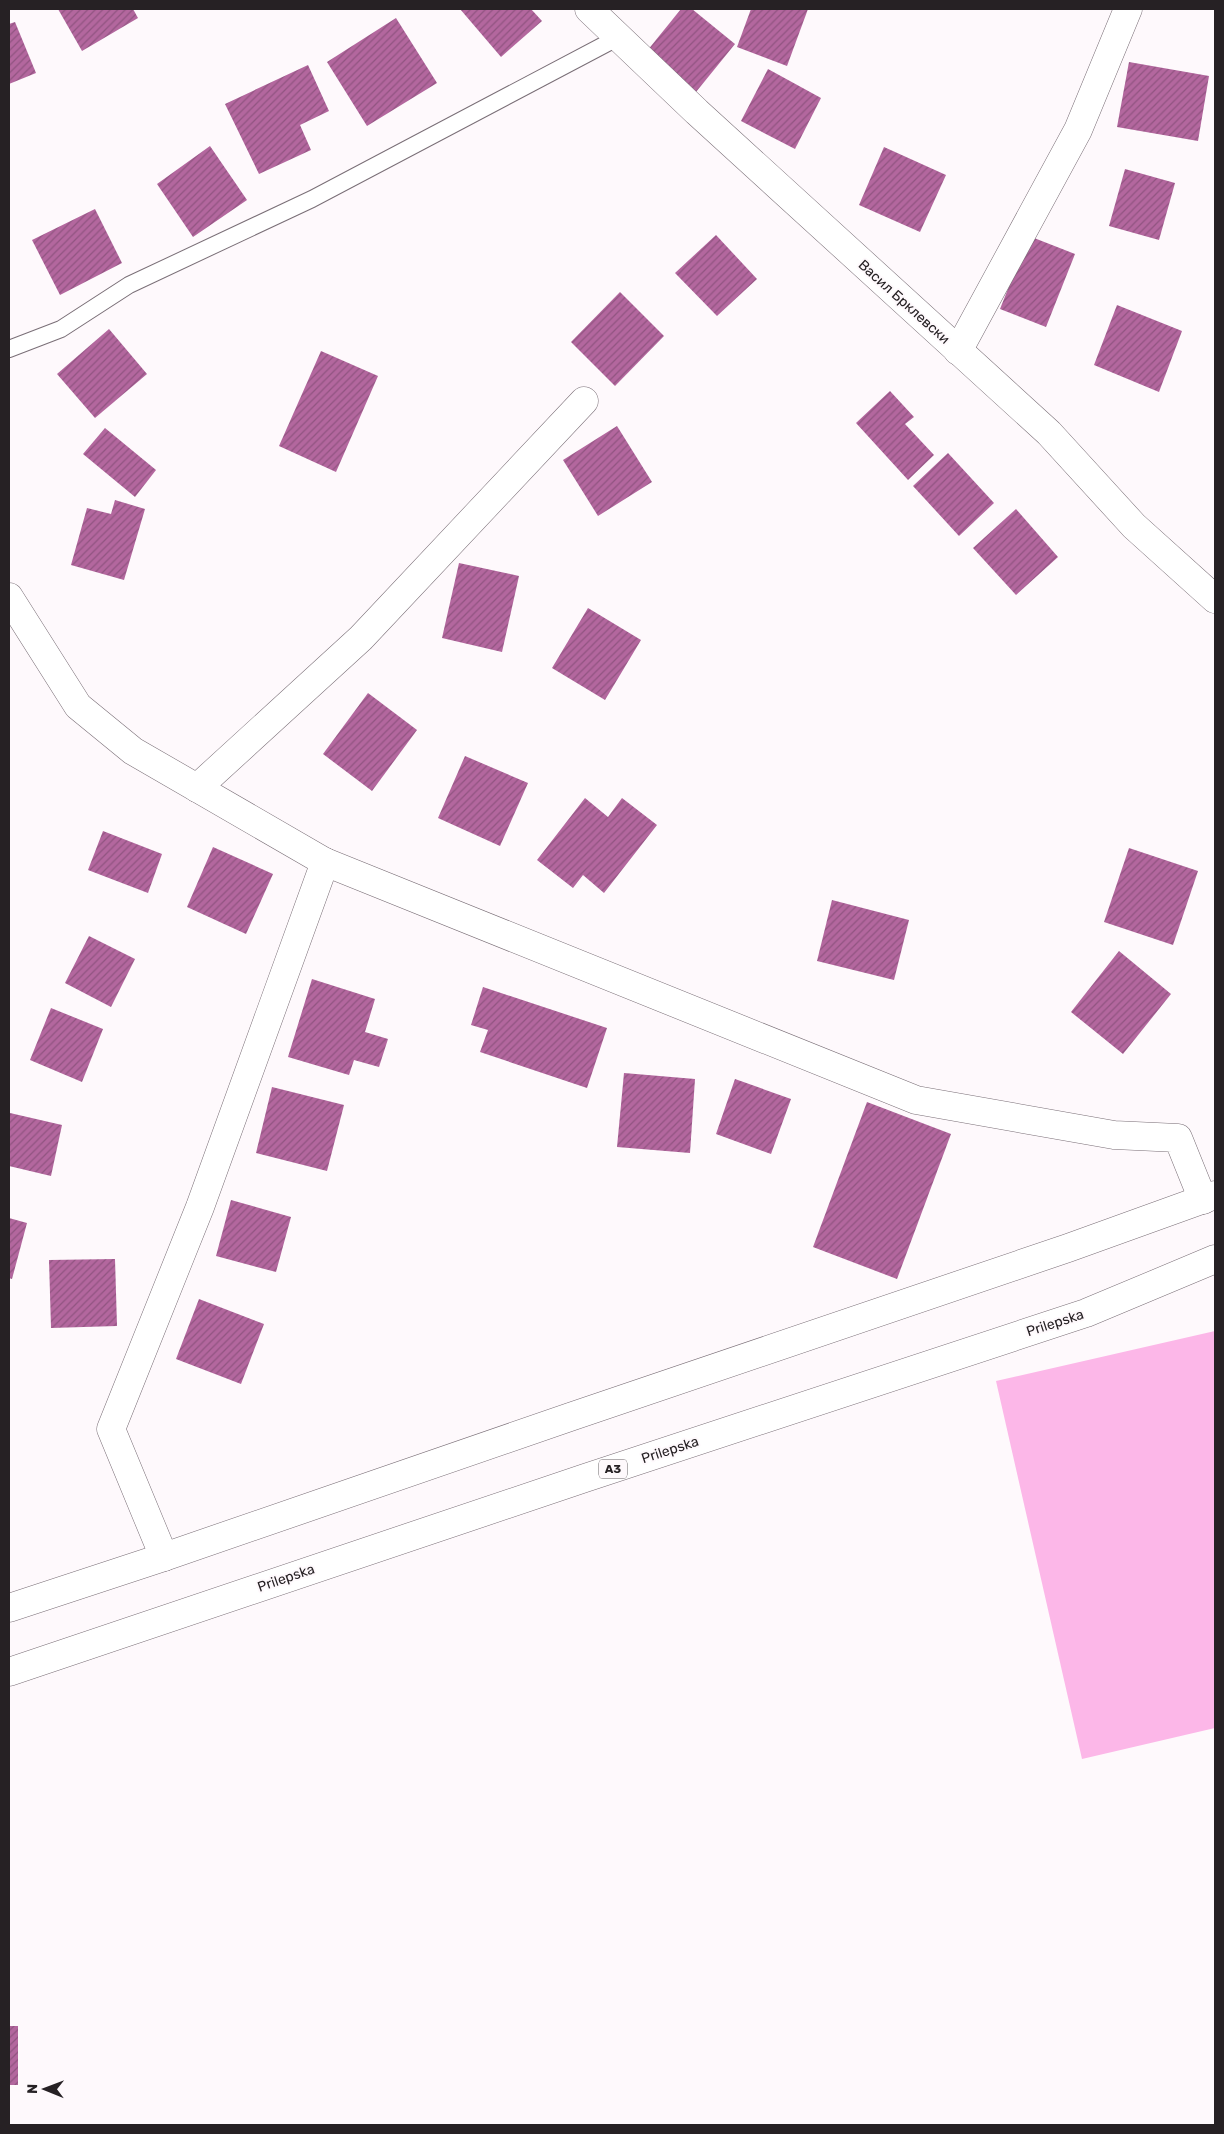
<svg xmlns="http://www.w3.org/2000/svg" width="1224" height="2134" font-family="Rubik,sans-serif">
	<defs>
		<pattern id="building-hatch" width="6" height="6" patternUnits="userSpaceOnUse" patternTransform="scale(1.25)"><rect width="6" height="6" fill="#b3679e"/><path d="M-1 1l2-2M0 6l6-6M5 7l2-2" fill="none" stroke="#915481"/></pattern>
	</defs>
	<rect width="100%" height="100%" fill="#fef9fc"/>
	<!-- green -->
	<polygon fill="#fcb7e8" points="1215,1331 1215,1728 1082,1759 996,1381"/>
	<!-- building -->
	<g fill="url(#building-hatch)">
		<polygon points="58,9 133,9 138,18 82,51"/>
		<polygon points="460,9 531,9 542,21 501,57"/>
		<polygon points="681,9 692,9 735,44 696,92 647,51"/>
		<polygon points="751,9 808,9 787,66 737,47"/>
		<polygon points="396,18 437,83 367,126 327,62"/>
		<polygon points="15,22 36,73 9,84 9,24"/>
		<polygon points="1129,62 1209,76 1198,141 1117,127"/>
		<polygon points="308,65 329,111 300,125 311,150 259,174 225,104"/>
		<polygon points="768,69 821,98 795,149 741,121"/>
		<polygon points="210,146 247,200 193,237 157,184"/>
		<polygon points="884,147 946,175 920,232 859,205"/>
		<polygon points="1125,169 1175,183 1159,240 1109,226"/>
		<polygon points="95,209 122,263 60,295 32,240"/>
		<polygon points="716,235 757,279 717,316 675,273"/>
		<polygon points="1029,236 1075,254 1046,327 1000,309"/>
		<polygon points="620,292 664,336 615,386 571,342"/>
		<polygon points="1117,305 1182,331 1159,392 1094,365"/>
		<polygon points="109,329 147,374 95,418 57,374"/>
		<polygon points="321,351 378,376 336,472 279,446"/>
		<polygon points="890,391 914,417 905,424 934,455 908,480 856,423"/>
		<polygon points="617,426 652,482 598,516 563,460"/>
		<polygon points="105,428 156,470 135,497 83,454"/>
		<polygon points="948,453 994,503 959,536 913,486"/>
		<polygon points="115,500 145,509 124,580 71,565 87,508 111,514"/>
		<polygon points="1016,509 1058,557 1016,595 973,548"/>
		<polygon points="459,563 519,576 502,652 442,638"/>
		<polygon points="588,608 641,640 605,700 552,668"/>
		<polygon points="368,693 417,730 372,791 323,754"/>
		<polygon points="465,756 528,783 500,846 438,818"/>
		<polygon points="585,798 608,817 622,798 657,825 604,893 583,875 573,888 537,860"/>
		<polygon points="103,831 162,854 148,893 88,870"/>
		<polygon points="213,847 273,874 246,934 187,907"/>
		<polygon points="1129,848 1198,871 1173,945 1104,922"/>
		<polygon points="832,900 909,920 894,980 817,961"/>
		<polygon points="89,936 135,959 111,1007 65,983"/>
		<polygon points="1119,951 1171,994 1123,1054 1071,1012"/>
		<polygon points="312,979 375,999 365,1032 388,1039 379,1067 354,1060 349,1075 288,1057"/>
		<polygon points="483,987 607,1028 587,1088 480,1052 488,1030 471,1025"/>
		<polygon points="51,1008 103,1029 82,1082 30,1060"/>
		<polygon points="624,1073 695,1079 690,1153 617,1147"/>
		<polygon points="735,1079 791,1099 771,1154 716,1134"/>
		<polygon points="272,1087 344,1105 327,1171 256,1153"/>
		<polygon points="867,1102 951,1134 897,1279 813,1247"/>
		<polygon points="10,1113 62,1125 51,1176 9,1166"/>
		<polygon points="231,1200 291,1217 276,1272 216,1256"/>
		<polygon points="9,1218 27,1223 12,1279 9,1278"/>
		<polygon points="115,1259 117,1326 51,1328 49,1260"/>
		<polygon points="199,1299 264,1324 241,1384 176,1359"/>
		<rect x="9" y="2026" width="9" height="59"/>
	</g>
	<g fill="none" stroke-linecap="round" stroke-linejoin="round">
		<!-- lane casing -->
		<g stroke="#7a6f77" stroke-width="18">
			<polyline id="lane" points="9,349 61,329 129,285 312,199 619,37"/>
		</g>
		<!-- street casing -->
		<g stroke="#7a6f77" stroke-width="29">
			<g id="street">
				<polyline points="589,9 697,112 1049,433 1134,526 1215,599"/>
				<polyline points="958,351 1078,130 1128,9"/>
				<polyline points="9,597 78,706 133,751 325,862 916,1100 1114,1135 1178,1138 1203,1200"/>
				<polyline points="197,788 361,638 584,401"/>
				<polyline points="164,1557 111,1429 200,1207 325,862"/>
			</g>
		</g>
		<!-- primary casing -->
		<g stroke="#7a6f77" stroke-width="29">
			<g id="primary">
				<polyline points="9,1608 164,1557 570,1417 1068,1248 1215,1195"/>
				<polyline points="9,1672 585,1478 1086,1313 1215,1259"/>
			</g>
		</g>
		<!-- lane -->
		<use href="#lane" stroke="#fff" stroke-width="16"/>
		<!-- street -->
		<use href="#street" stroke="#fff" stroke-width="28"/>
		<!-- primary -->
		<use href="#primary" stroke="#fff" stroke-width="28"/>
	</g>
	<g text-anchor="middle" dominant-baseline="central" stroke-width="4" stroke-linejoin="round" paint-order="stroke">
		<!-- shield labels -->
		<rect fill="#fef9fc" stroke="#676265" stroke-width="1" x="599" y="1459.5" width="28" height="19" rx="4"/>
		<g font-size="12" font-weight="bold" fill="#262124">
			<text x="613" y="1469">A3</text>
		</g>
		<!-- street labels -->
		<g font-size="14" fill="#262124" stroke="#fef9fc">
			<text transform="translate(904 302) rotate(42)">Васил Брклевски</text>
			<text transform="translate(1055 1323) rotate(-18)">Prilepska</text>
			<text transform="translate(670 1450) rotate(-18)">Prilepska</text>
			<text transform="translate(286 1578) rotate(-19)">Prilepska</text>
		</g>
	</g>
	<!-- border -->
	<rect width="1224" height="2134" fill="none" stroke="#262124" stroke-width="20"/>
	<!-- north arrow -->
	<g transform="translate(45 2089) rotate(271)" stroke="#fef9fc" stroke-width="4" paint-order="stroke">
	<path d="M0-4L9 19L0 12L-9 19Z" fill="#262124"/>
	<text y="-8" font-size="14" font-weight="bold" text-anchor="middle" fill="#262124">N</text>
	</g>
</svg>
